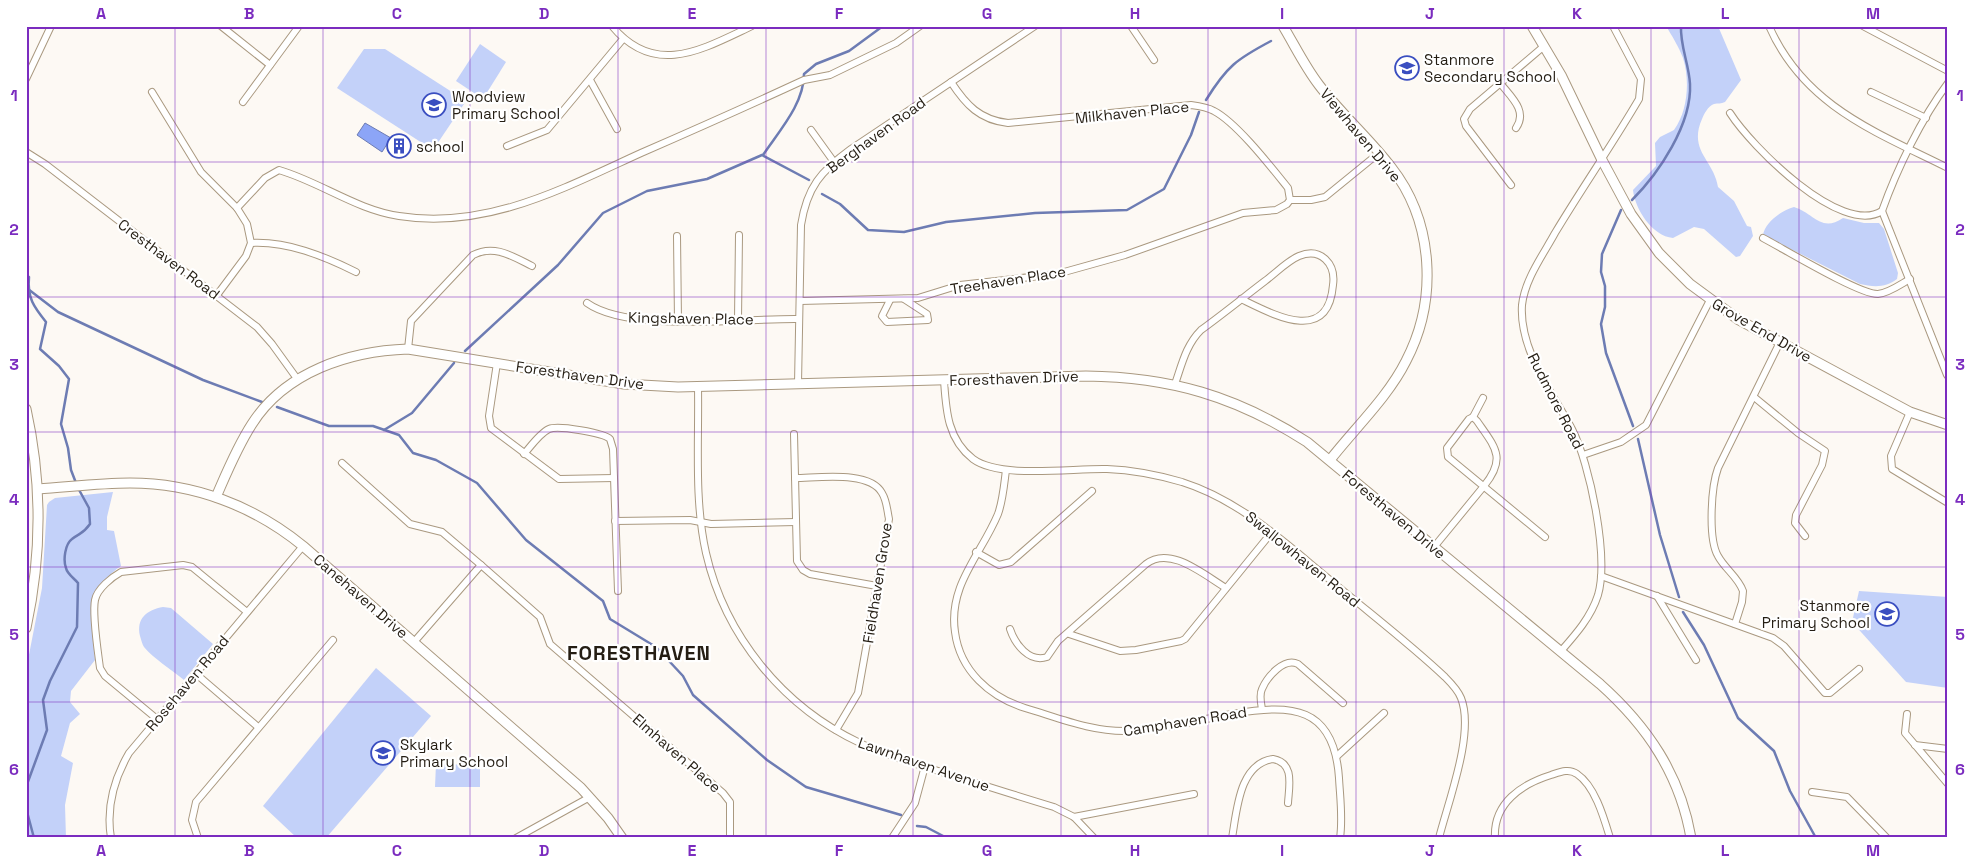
<svg xmlns="http://www.w3.org/2000/svg" width="1974" height="864" font-family="'Space Grotesk',sans-serif">
	<rect width="100%" height="100%" fill="#fdf9f4"/>
	<!-- green -->
	<g fill="#c3d1f9">
		<path d="M1666,26H1718L1741,80L1725,102C1721,104 1718,103 1714,104C1708,106 1704,114 1702,119C1688,151 1714,160 1718,187L1734,201L1747,226L1751,227L1753,236L1740,256L1736,257L1704,229L1694,227L1673,238C1652,236 1635,209 1633,190L1656,166L1655,143L1660,137L1674,130C1688,111 1690,80 1683,58C1679,47 1672,36 1666,26Z"/>
		<polygon points="480,44 506,62 483,99 456,81"/>
		<polygon points="364,49 385,49 466,101 433,150 337,88"/>
		<path d="M1794,207C1814,213 1821,233 1843,218L1864,223H1879L1884,229L1898,273L1897,279C1886,288 1873,287 1860,284L1763,235C1765,222 1782,210 1794,207Z"/>
		<path d="M113,492L107,517V530L114,531L121,566C82,593 92,619 95,660L71,691L70,702L80,714L70,723L61,756L73,763L65,805L66,838H26V670L42,588L47,505L49,502L55,498Z"/>
		<polygon points="1859,591 1948,597 1948,688 1906,682 1852,622"/>
		<path d="M163,607L171,608L213,644L184,680C171,669 154,659 144,647C142,644 141,639 140,636C136,618 147,610 163,607Z"/>
		<polygon points="376,668 431,716 326,838 297,838 263,806"/>
		<polygon points="436,764 480,765 480,787 435,787"/>
	</g>
	<!-- water -->
	<polygon fill="#8ca5f7" stroke="#6d7cb3" points="365,123 391,138 382,152 357,135"/>
	<g fill="none" stroke-linecap="round" stroke-linejoin="round">
		<!-- stream -->
		<g stroke="#6d7cb3" stroke-width="2.5">
			<path d="M1206,100C1227,66 1237,59 1271,41"/>
			<path d="M763,155C779,131 804,104 804,74L816,64L849,51L883,26"/>
			<polyline points="822,194 840,204 868,230 904,232 946,222 1035,213 1127,210 1164,189 1191,135 1199,112"/>
			<path d="M1632,200C1659,173 1692,124 1690,84C1689,64 1680,46 1681,26"/>
			<polyline points="1621,210 1602,254 1601,272 1605,286 1605,307 1601,324 1606,353 1633,426"/>
			<path d="M26,275L29,277C27,298 34,307 46,322L40,349L59,366L69,379L61,424L68,448L71,470L76,483"/>
			<polyline points="28,289 58,312 203,380 262,402"/>
			<polyline points="465,351 558,265 603,213 647,191 707,179 762,155 809,180"/>
			<polyline points="277,407 329,426 373,426 399,435 413,453 436,460 477,483 526,540 603,601 610,619 656,647 683,676 693,695 767,760 806,787 901,815"/>
			<polyline points="384,430 412,413 454,363"/>
			<polyline points="1638,439 1660,535 1679,597"/>
			<polyline points="1683,612 1704,645 1738,718 1774,751 1790,791 1816,838"/>
			<path d="M26,787L47,730L43,700L50,681L77,627L78,583C75,579 67,574 66,568C63,560 65,544 72,539C81,532 83,534 90,524L89,508L78,488"/>
			<polyline points="26,808 34,838"/>
			<polyline points="917,826 926,827 947,838"/>
		</g>
		<!-- street casing -->
		<g stroke="#aa9980" stroke-width="8">
			<g id="street">
				<polyline points="221,26 270,65"/>
				<path d="M612,26C655,78 703,49 752,26"/>
				<polyline points="1131,26 1154,60"/>
				<path d="M1769,26C1804,106 1876,132 1948,168"/>
				<polyline points="1863,26 1948,71"/>
				<polyline points="26,79 51,26"/>
				<polyline points="590,80 617,129"/>
				<path d="M1500,83C1511,97 1528,111 1516,128"/>
				<polyline points="152,92 201,172 237,208 247,224 251,243 246,256 217,295"/>
				<polyline points="1871,92 1926,118"/>
				<polyline points="243,102 299,26"/>
				<path d="M1730,113C1751,146 1841,237 1882,211C1897,169 1921,119 1948,83"/>
				<polyline points="811,130 834,162"/>
				<polyline points="507,146 547,130 623,39"/>
				<polyline points="26,152 45,164 257,327 272,344 298,380"/>
				<polyline points="1511,185 1466,126 1464,119 1470,109 1543,47"/>
				<polyline points="1290,200 1311,200 1325,197 1379,153"/>
				<path d="M237,208L265,178L279,170C320,182 357,210 399,216C487,230 564,188 641,153C696,129 750,105 804,80L830,75L896,43L920,26"/>
				<polyline points="1882,211 1947,375"/>
				<polyline points="677,236 678,321"/>
				<path d="M1763,238C1784,249 1860,295 1878,294C1889,293 1901,284 1910,279"/>
				<path d="M251,243C287,241 324,256 356,272"/>
				<polyline points="890,300 882,316 887,322 928,320 927,314 904,299"/>
				<path d="M800,301L918,298L960,285L1057,274L1125,255L1243,213L1276,210L1287,204L1290,200L1288,188C1271,167 1237,123 1214,111C1207,107 1199,106 1191,105L1008,123C980,120 966,105 951,82"/>
				<path d="M587,303C629,333 745,318 799,319"/>
				<polyline points="738,320 739,235"/>
				<path d="M408,349L411,321L473,255C494,244 512,256 532,266"/>
				<polyline points="497,363 489,416 491,428 559,479 614,478"/>
				<path d="M944,380C946,409 947,439 973,459C1000,479 1072,468 1107,469C1132,470 1158,475 1182,482C1242,501 1287,545 1335,584C1372,615 1410,644 1445,677C1451,683 1458,690 1461,698C1475,733 1448,802 1439,838"/>
				<path d="M798,384L801,225C807,187 821,171 851,149L1035,26"/>
				<path d="M1175,384C1182,364 1186,345 1201,330C1223,314 1244,297 1265,281C1276,273 1287,261 1299,256C1321,247 1336,264 1333,285C1328,345 1274,315 1241,299"/>
				<path d="M698,387C699,441 694,500 706,553C725,636 783,707 860,743C884,755 910,762 935,770C974,782 1014,795 1054,807L1074,817L1094,838"/>
				<polyline points="1754,397 1798,433 1825,451 1822,465 1796,515 1795,523 1805,536"/>
				<polyline points="1910,412 1891,456 1892,469 1948,503"/>
				<polyline points="1473,417 1483,398"/>
				<polyline points="794,434 797,561 803,570 810,574 877,586"/>
				<path d="M524,454C531,446 540,433 549,429C558,425 604,433 610,439L613,449L618,591"/>
				<polyline points="1583,455 1621,442 1646,425 1710,300"/>
				<polyline points="342,463 410,524 442,532 481,565 540,617 550,644 723,793 730,802 730,838"/>
				<path d="M1006,470C1004,485 1003,500 998,514C981,555 948,585 955,632C960,671 990,697 1025,708C1059,718 1092,732 1128,731C1162,730 1198,720 1232,714C1291,704 1334,705 1339,778C1340,797 1343,818 1340,838"/>
				<path d="M795,478C817,478 870,470 882,493C887,501 887,510 889,519L858,693L836,730"/>
				<polyline points="615,521 690,520 711,524 796,522"/>
				<path d="M1434,547L1484,486C1507,458 1495,447 1477,421L1473,417L1469,419L1447,448L1448,457L1545,537"/>
				<polyline points="976,552 999,565 1011,562 1092,491"/>
				<polyline points="1601,576 1773,638 1784,646 1825,693 1830,693 1859,669"/>
				<polyline points="1657,596 1696,660"/>
				<path d="M1735,624L1742,602L1743,591C1738,577 1725,569 1718,556C1708,539 1711,487 1718,468L1780,342"/>
				<path d="M1010,629C1015,644 1029,663 1047,657L1058,641L1146,564C1170,545 1204,575 1226,588"/>
				<polyline points="1069,634 1120,651 1136,650 1181,641 1185,639 1272,532"/>
				<polyline points="414,642 481,565"/>
				<path d="M1561,651C1576,634 1591,617 1598,595C1609,557 1590,464 1572,429C1552,392 1519,350 1522,305C1525,279 1543,255 1555,233C1582,188 1612,145 1639,99L1641,79L1613,26"/>
				<polyline points="195,673 258,727"/>
				<path d="M1262,709C1261,703 1259,695 1262,689C1267,677 1284,657 1298,664L1343,703"/>
				<polyline points="1907,714 1905,733 1948,784"/>
				<path d="M157,719L105,676L100,668C98,652 92,615 95,600C97,589 112,577 121,572L183,565L192,567L247,612"/>
				<polyline points="1915,745 1948,749"/>
				<polyline points="1337,756 1384,713"/>
				<polyline points="1812,792 1847,797 1887,838"/>
				<polyline points="1074,817 1194,794"/>
				<path d="M111,838C106,808 114,779 129,753L303,546"/>
				<polyline points="198,838 192,820 196,802 333,640"/>
				<polyline points="516,838 590,797"/>
				<polyline points="892,838 915,803 925,766"/>
				<path d="M1232,838C1237,810 1239,764 1273,759C1295,763 1289,786 1288,803"/>
				<path d="M1495,838C1493,803 1522,784 1551,775C1560,772 1569,768 1577,774C1595,786 1604,818 1610,838"/>
			</g>
		</g>
		<!-- secondary casing -->
		<g stroke="#aa9980" stroke-width="11">
			<g id="secondary">
				<path d="M1283,26C1295,46 1305,67 1319,85C1341,114 1369,138 1391,167C1434,222 1438,300 1406,361C1388,397 1355,428 1330,460"/>
				<polyline points="1532,26 1561,75 1602,160 1631,214 1659,253 1690,284 1739,320 1910,412 1948,425"/>
				<path d="M26,409C42,481 42,555 26,628"/>
				<path d="M38,489C69,487 99,483 130,483C194,483 254,506 303,546L581,788L608,818L622,838"/>
				<path d="M216,497C227,472 237,447 252,424C285,372 349,351 408,349L624,384L678,387L1086,376C1170,377 1236,396 1307,442L1600,684C1647,726 1680,774 1691,838"/>
			</g>
		</g>
		<!-- street -->
		<use href="#street" stroke="#fff" stroke-width="6"/>
		<!-- secondary -->
		<use href="#secondary" stroke="#fff" stroke-width="9"/>
	</g>
	<!-- grid -->
	<path fill="none" stroke="#7b2cbf" stroke-width="1" stroke-opacity="0.55" d="M175,26V838M323,26V838M470,26V838M618,26V838M766,26V838M913,26V838M1061,26V838M1208,26V838M1356,26V838M1504,26V838M1651,26V838M1799,26V838M26,162H1948M26,297H1948M26,432H1948M26,567H1948M26,702H1948"/>
	<!-- icons -->
	<defs>
		<g id="school-ring" transform="scale(1.25)"><circle r="9.5" fill="#fff" stroke="#3a4ec0" stroke-width="1.5"/><path d="M0-5L7-2L0 1L-7-2ZM-4 1L0 2.5L4 1V4Q0 6-4 4Z" fill="#3a4ec0"/></g>
		<g id="building-ring" transform="scale(1.25)"><circle r="9.5" fill="#fff" stroke="#3a4ec0" stroke-width="1.5"/><path d="M-4-6H4V6H1V3H-1V6H-4ZM-2.5-4.3h1.7v1.8h-1.7ZM.8-4.3h1.7v1.8H.8ZM-2.5-1h1.7V.8h-1.7ZM.8-1h1.7V.8H.8Z" fill="#3a4ec0"/></g>
	</defs>
	<g fill-rule="evenodd">
		<use href="#school-ring" x="1407" y="68"/>
		<use href="#school-ring" x="434" y="105"/>
		<use href="#building-ring" x="399" y="146"/>
		<use href="#school-ring" x="1887" y="614"/>
		<use href="#school-ring" x="383" y="753"/>
	</g>
	<g text-anchor="middle" dominant-baseline="central" stroke-width="4.5" stroke-linejoin="round" paint-order="stroke">
		<!-- poi labels -->
		<g font-size="15" fill="#251e14" stroke="#fff" text-anchor="start">
			<text x="1424" y="59">Stanmore<tspan x="1424" dy="17">Secondary School</tspan></text>
			<text x="452" y="96">Woodview<tspan x="452" dy="17">Primary School</tspan></text>
			<text x="416" y="146">school</text>
			<text x="1870" y="605" text-anchor="end">Stanmore<tspan x="1870" dy="17">Primary School</tspan></text>
			<text x="400" y="744">Skylark<tspan x="400" dy="17">Primary School</tspan></text>
		</g>
		<!-- street labels -->
		<g font-size="15" fill="#251e14" stroke="#fff">
			<text transform="translate(1132 112) rotate(-6)">Milkhaven Place</text>
			<text transform="translate(876 135) rotate(-36)">Berghaven Road</text>
			<text transform="translate(1361 135) rotate(50)">Viewhaven Drive</text>
			<text transform="translate(169 259) rotate(37)">Cresthaven Road</text>
			<text transform="translate(1008 280) rotate(-9)">Treehaven Place</text>
			<text transform="translate(691 318) rotate(1)">Kingshaven Place</text>
			<text transform="translate(1762 330) rotate(30)">Grove End Drive</text>
			<text transform="translate(580 375) rotate(8)">Foresthaven Drive</text>
			<text transform="translate(1014 378) rotate(-2)">Foresthaven Drive</text>
			<text transform="translate(1556 401) rotate(63)">Rudmore Road</text>
			<text transform="translate(1394 514) rotate(40)">Foresthaven Drive</text>
			<text transform="translate(1303 559) rotate(39)">Swallowhaven Road</text>
			<text transform="translate(877 583) rotate(-81)">Fieldhaven Grove</text>
			<text transform="translate(361 596) rotate(41)">Canehaven Drive</text>
			<text transform="translate(187 683) rotate(-50)">Rosehaven Road</text>
			<text transform="translate(1185 721) rotate(-9)">Camphaven Road</text>
			<text transform="translate(677 753) rotate(41)">Elmhaven Place</text>
			<text transform="translate(924 764) rotate(19)">Lawnhaven Avenue</text>
		</g>
		<!-- district labels -->
		<g font-size="20" font-weight="bold" letter-spacing="1" fill="#251e14" stroke="#fff">
			<text x="639" y="653">FORESTHAVEN</text>
		</g>
	</g>
	<!-- border -->
	<rect width="1974" height="864" fill="none" stroke="#ffffff" stroke-width="55"/>
	<rect x="28" y="28" width="1918" height="808" fill="none" stroke="#7b2cbf" stroke-width="2"/>
	<g font-size="16" text-anchor="middle" font-weight="bold" fill="#7b2cbf">
		<text x="101" y="19">A</text>
		<text x="249" y="19">B</text>
		<text x="397" y="19">C</text>
		<text x="544" y="19">D</text>
		<text x="692" y="19">E</text>
		<text x="839" y="19">F</text>
		<text x="987" y="19">G</text>
		<text x="1135" y="19">H</text>
		<text x="1282" y="19">I</text>
		<text x="1430" y="19">J</text>
		<text x="1577" y="19">K</text>
		<text x="1725" y="19">L</text>
		<text x="1873" y="19">M</text>
		<text x="14" y="101">1</text>
		<text x="1960" y="101">1</text>
		<text x="14" y="235">2</text>
		<text x="1960" y="235">2</text>
		<text x="14" y="370">3</text>
		<text x="1960" y="370">3</text>
		<text x="14" y="505">4</text>
		<text x="1960" y="505">4</text>
		<text x="14" y="640">5</text>
		<text x="1960" y="640">5</text>
		<text x="14" y="775">6</text>
		<text x="1960" y="775">6</text>
		<text x="101" y="856">A</text>
		<text x="249" y="856">B</text>
		<text x="397" y="856">C</text>
		<text x="544" y="856">D</text>
		<text x="692" y="856">E</text>
		<text x="839" y="856">F</text>
		<text x="987" y="856">G</text>
		<text x="1135" y="856">H</text>
		<text x="1282" y="856">I</text>
		<text x="1430" y="856">J</text>
		<text x="1577" y="856">K</text>
		<text x="1725" y="856">L</text>
		<text x="1873" y="856">M</text>
	</g>
</svg>
